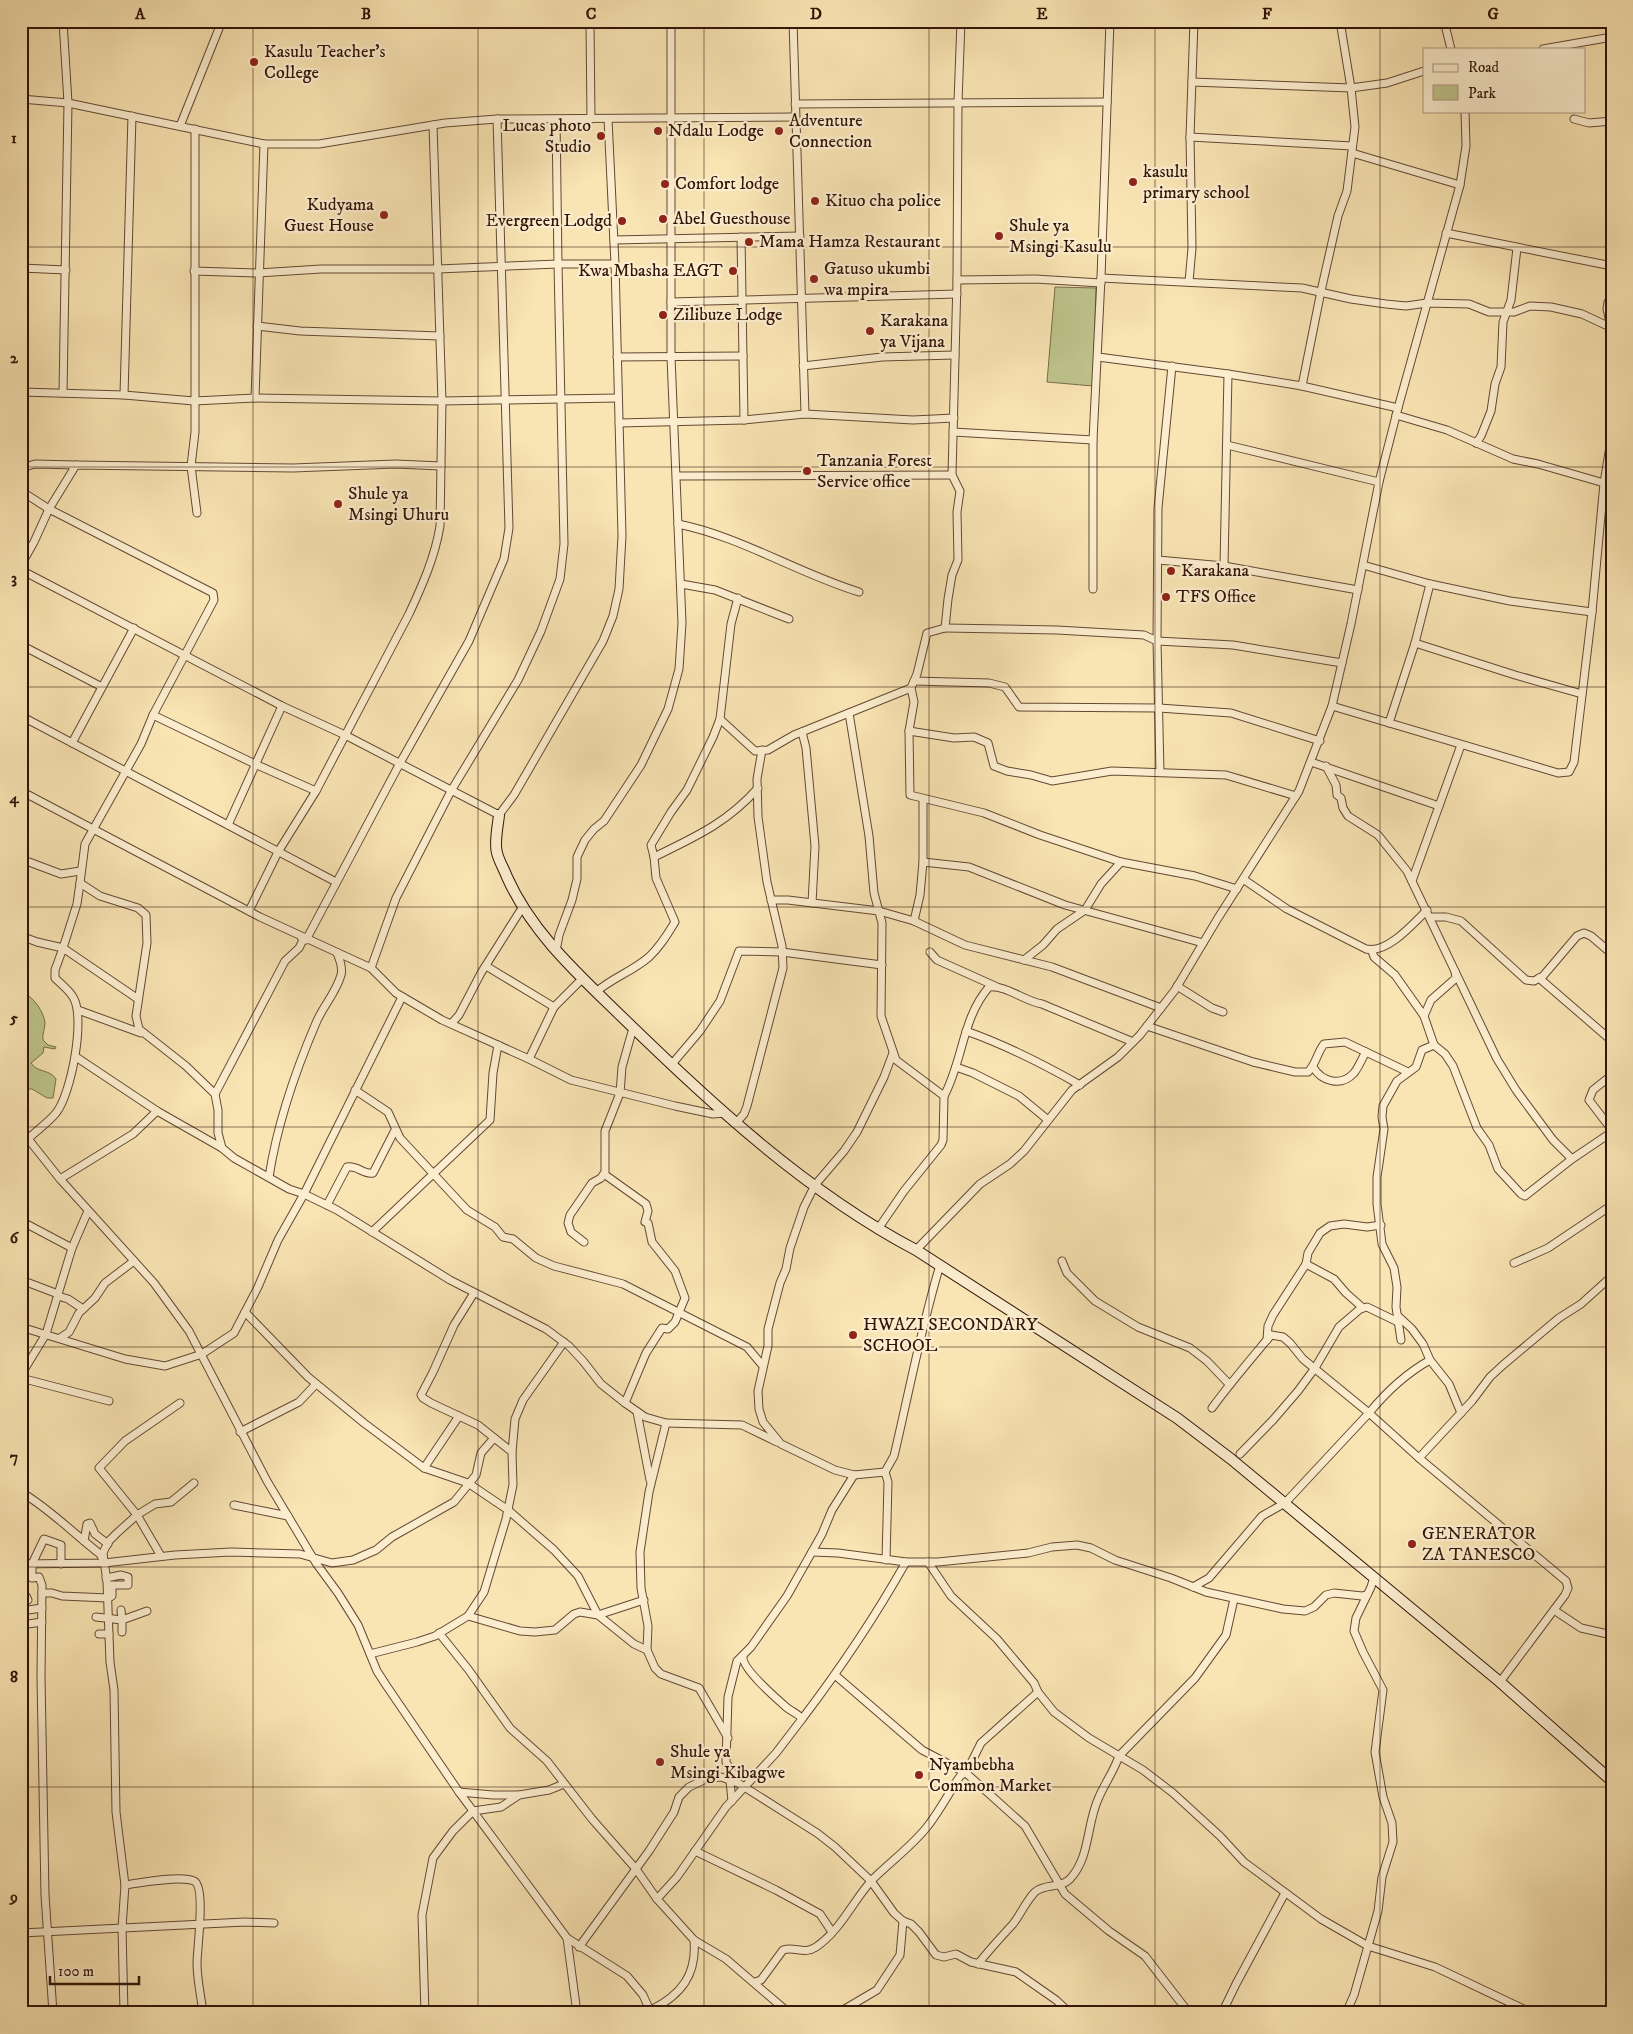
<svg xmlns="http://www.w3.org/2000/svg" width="1633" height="2034" font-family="'IM FELL DW Pica',serif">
	<rect width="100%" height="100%" fill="#f9e4b3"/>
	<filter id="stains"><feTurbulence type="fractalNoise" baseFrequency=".004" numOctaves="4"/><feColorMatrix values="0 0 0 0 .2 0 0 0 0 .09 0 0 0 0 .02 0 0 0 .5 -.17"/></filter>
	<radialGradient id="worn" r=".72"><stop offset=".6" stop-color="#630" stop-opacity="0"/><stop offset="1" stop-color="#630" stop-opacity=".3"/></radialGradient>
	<!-- green -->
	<g fill="#bec48c" stroke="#786c4a">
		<polygon points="1055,287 1096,288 1093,386 1047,382"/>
		<path d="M21,983L23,993C33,996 44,1012 45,1023C45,1029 42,1034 43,1040L48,1045L56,1047L55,1049L44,1047L43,1053L31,1063C37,1073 50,1069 56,1079L53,1098H47L32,1089H28L25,1092V1101L29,1112L21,1122Z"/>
	</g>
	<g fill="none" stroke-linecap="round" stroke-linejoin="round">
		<!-- street casing -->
		<g stroke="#644833" stroke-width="9">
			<g id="street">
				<polyline points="63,21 68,103 63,393"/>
				<polyline points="590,21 591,119"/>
				<polyline points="793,21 805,414"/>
				<polyline points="1279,21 1322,23 1336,21"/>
				<polyline points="1444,21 1451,49"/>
				<polyline points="1543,49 1612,37"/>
				<polyline points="1192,82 1351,88 1387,83 1424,71"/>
				<polyline points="21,99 68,103 264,144 319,144 445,123 497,119 795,117"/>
				<polyline points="795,104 1107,102"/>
				<polyline points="1574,119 1589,123 1612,121"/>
				<polyline points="180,126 222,21"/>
				<polyline points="195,129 195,432 191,466 197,513"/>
				<polyline points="1190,137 1352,146"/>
				<polyline points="1352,153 1460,185"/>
				<polyline points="1446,233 1612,266"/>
				<polyline points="741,237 744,420"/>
				<polyline points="614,240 800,236"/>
				<polyline points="21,268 66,270"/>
				<polyline points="194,271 258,273 321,269 438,269 558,264 615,264"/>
				<polyline points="1101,278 1302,288 1351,299 1386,304 1406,306 1427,303 1469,304 1489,312 1514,312 1530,306 1551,307 1582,314 1612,328"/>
				<polyline points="957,280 1035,279 1101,283"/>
				<polyline points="1189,282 1192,248 1190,137 1194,21"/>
				<polyline points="671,302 957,294"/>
				<polyline points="257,326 300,331 440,336"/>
				<polyline points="1612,331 1607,309 1608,302 1612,299"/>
				<polyline points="617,357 743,356"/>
				<polyline points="1098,357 1228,374 1302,386 1398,408"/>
				<polyline points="803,366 882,357 955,355"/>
				<polyline points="1302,386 1321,291 1338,216 1347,191 1355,127 1351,88 1340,21"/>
				<polyline points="21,392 124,395 194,401 255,398 442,401 618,398"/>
				<polyline points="124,395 132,116"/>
				<polyline points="255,398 264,144"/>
				<polyline points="619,423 744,420 805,414 913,420 954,418"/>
				<polyline points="953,432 1093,440"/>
				<polyline points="1476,443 1481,436 1491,411 1495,384 1501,367 1503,322 1511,300 1517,248"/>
				<polyline points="1227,445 1379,482"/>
				<polyline points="21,468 35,464 76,465"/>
				<polyline points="677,476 952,475"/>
				<polyline points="1604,483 1612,434"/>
				<polyline points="21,491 49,509 213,593 214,600 153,715 141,744 85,844 80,883 100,896 138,908 146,915 147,943 136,1016 139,1029 186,1066 215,1094 218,1110 218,1133 222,1148 234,1158 289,1189 304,1194 337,1210 450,1280 546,1329 569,1346 583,1361 601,1384 625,1403"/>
				<path d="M678,524C742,537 797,573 859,592"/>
				<polyline points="1158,560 1224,566 1358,590"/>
				<polyline points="21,565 34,542 49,509 76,465 293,468 396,464 441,466"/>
				<polyline points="1363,565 1430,584 1510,601 1592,612"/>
				<polyline points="1224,566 1228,374"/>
				<polyline points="21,570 282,706 345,735 499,815 514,795 603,641 613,616 619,589 622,536 615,264 608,119"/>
				<polyline points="681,584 715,590 789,619"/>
				<polyline points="1093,589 1093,440 1101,278 1110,21"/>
				<polyline points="945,628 1057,630 1144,635 1157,641 1233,645 1342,663"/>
				<polyline points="1415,643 1515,675 1582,694"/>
				<polyline points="21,645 102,687"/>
				<polyline points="914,681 989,683 1005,687 1019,707 1159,708 1231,713 1320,741"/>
				<polyline points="911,688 914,702 909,731 910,795 984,813 1040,835 1121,862 1195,876 1237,889"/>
				<polyline points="1332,706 1558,773 1569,772 1574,762 1592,612 1604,483 1538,464 1513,459 1447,430 1396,415"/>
				<polyline points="849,713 869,836 874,893 882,923 881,1016 896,1060 944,1096 943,1140 941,1145 904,1191 878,1229"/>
				<polyline points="153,715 255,764 316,791"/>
				<polyline points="21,716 336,882"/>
				<polyline points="720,719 755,751 768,750 794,735 911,688 917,674 927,633 945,628 948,599 952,575 958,560 957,512 960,491 952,475 957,280 958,102 961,21"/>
				<polyline points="1389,723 1415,643 1430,584"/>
				<polyline points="909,731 954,738 974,737 988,743 994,766 1007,771 1031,775 1052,781 1112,771 1226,775 1296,796"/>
				<polyline points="802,732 806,748 815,846 812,903"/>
				<polyline points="72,743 134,628"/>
				<polyline points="1311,762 1439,806"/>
				<polyline points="1326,766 1336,785 1337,795 1341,798 1343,808 1348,816 1378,835 1407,871 1497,1059 1516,1090 1553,1140 1572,1159 1612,1132"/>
				<polyline points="1160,772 1157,641 1158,508 1172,366"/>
				<polyline points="21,791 260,917 371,968 396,993 442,1020 529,1059 571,1080 675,1106 713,1114 725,1113"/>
				<polyline points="923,799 923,862 920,895 914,921 965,945 1052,967 1161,1008"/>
				<polyline points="228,825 282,706"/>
				<polyline points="654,857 651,845 671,812 687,790 713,737 720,719 731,624 738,598"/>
				<polyline points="21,859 61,874 80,871"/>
				<polyline points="923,862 969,867 1065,905 1203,943"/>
				<path d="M1243,879L1287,909L1366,949C1387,954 1413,924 1427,910"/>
				<polyline points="1412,881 1461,745"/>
				<polyline points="771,900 788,900 879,911 914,921"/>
				<path d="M249,911L278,852L316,791L409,614C422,586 435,557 440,526L442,401L433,125"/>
				<polyline points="1430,917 1446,917 1461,921 1526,980 1534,981 1543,976 1577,936 1584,933 1591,936 1612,954"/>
				<polyline points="21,936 37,942 63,948 77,904 80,883"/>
				<polyline points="306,940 400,763 469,641 504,559 509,528 497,119"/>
				<polyline points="556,951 559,935 572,900 577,879 577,857 585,840 594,829 604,821 641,765 668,709 679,669 682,623 671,357 671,21"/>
				<polyline points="1372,951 1374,957 1395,975 1424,1016"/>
				<polyline points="930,952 937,960 995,986"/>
				<polyline points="1024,960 1043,945 1057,929 1085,910 1101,884 1121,862"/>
				<polyline points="486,966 554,1007 583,978"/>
				<polyline points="371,968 396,898 451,791 518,680 541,631 560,579 564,544 558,264 556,119"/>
				<polyline points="1539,978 1612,1041"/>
				<polyline points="1177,986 1212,1008 1223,1012"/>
				<path d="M596,992C612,978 633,971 649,957C660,947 667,935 675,922L656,878L654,857C695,837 727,823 758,788"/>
				<polyline points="78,1010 141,1033"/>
				<polyline points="451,1024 459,1015 481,973 522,908"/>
				<path d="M1147,1026L1253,1062L1295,1072H1308C1316,1064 1317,1053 1324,1044L1345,1042L1408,1072"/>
				<path d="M966,1031C1006,1045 1043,1064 1080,1085"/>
				<polyline points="1434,1045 1445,1054 1453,1066 1477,1128 1489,1145 1498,1169 1521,1194 1525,1196 1572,1159"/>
				<path d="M893,1053L884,1077L857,1132L844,1151L815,1185L804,1207L790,1248L786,1269L780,1283L768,1329V1346L758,1391L759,1409L763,1422L781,1444L835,1470L854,1475L885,1472L894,1456C909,1392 921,1328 940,1265"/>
				<polyline points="76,1057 157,1111 222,1148"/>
				<polyline points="529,1059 554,1007"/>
				<polyline points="672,1064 700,1031 720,1001 739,951 782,952 882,965"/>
				<polyline points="956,1067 973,1073 1019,1096 1048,1120"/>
				<path d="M1313,1067C1322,1082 1341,1087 1354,1073C1359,1067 1362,1058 1366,1052"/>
				<polyline points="1612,1075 1593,1090 1589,1100 1612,1130"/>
				<polyline points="355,1090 388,1112 400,1138 467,1210 495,1227 503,1237 513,1239 536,1258 554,1266 623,1284 747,1347 763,1366"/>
				<polyline points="215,1094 285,961 299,948 303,940 301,937"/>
				<path d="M944,1096C963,1061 962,1018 989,987C1006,985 1024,1001 1042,1004L1133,1042"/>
				<polyline points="737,1122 744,1114 747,1106 783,968 782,946 767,882 758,817 757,779 762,750"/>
				<polyline points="21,1130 60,1179 154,1283 189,1331 267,1481 316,1563 338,1593 358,1625 377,1671 386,1685 459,1792 567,1938 577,2013"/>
				<path d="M28,1139C37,1130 49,1122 56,1113C71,1095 86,1017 73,997C69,990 61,984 55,978V970L63,948L138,999"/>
				<polyline points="604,1174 646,1204 648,1211 645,1222 648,1223 652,1242 675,1271 685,1298 675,1322 668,1329 662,1328 646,1353 625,1403 645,1417 666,1423 649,1492 640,1552 641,1588 648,1626 647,1650 655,1668 661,1674 699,1688 728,1738"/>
				<path d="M269,1177C277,1125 295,1072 316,1023C323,1006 336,993 341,975C343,968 340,960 337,953"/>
				<polyline points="60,1179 133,1134 157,1111"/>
				<path d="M327,1205L347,1167C357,1165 364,1175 373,1173L395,1130"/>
				<polyline points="21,1221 72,1248"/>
				<polyline points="372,1232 490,1120 493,1073 498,1045"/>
				<polyline points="584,1242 571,1232 568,1223 570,1215 592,1183 601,1178 605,1172 605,1131 620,1093 622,1067 633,1028"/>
				<polyline points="916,1250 980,1184 1010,1164 1024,1151 1072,1090 1118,1057 1140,1035 1175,990 1218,918 1299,791 1332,706 1351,624 1379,482 1398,408 1460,185 1466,146 1465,111"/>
				<polyline points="1062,1261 1067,1273 1095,1301 1138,1327 1190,1348 1207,1361 1229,1384"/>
				<polyline points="1514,1263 1548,1248 1612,1205"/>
				<polyline points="1306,1264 1334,1279 1346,1293 1363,1308"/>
				<polyline points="21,1280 58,1294"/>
				<polyline points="58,1296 68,1299 83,1309"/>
				<polyline points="245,1312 308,1377 364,1423 424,1468 468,1483 508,1510 554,1550 578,1576 598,1615 634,1644 647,1650"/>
				<polyline points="1398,1316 1412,1329 1423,1344 1430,1360 1449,1384 1461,1413"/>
				<polyline points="21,1327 125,1359 165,1366 202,1354 234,1333 258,1287 278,1240 304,1194 402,997"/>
				<polyline points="60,1338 69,1332 79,1313 95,1298 105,1283 134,1261"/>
				<polyline points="1267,1340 1268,1326 1273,1315 1306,1264 1308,1253 1320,1233 1330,1226 1344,1224 1367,1227 1381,1225"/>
				<polyline points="1401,1340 1396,1307 1397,1287 1394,1268 1382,1244 1377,1204 1377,1177 1384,1129 1382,1117 1383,1106 1397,1081 1416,1067 1422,1050 1434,1045 1424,1016 1431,1000 1456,978 1455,971"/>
				<polyline points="21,1375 46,1334 72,1248 88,1211"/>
				<polyline points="21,1378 109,1401"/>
				<path d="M1212,1408C1231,1382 1251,1359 1271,1335L1283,1337L1290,1343L1303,1359L1369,1413C1387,1391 1405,1374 1430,1360"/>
				<polyline points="637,1412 650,1480"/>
				<polyline points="666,1423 742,1425 777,1442"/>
				<polyline points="240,1432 299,1402 316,1384"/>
				<polyline points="512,1452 515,1419 523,1400 564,1342"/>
				<polyline points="1240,1454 1273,1420 1298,1391 1315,1368 1339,1327 1360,1309 1367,1307 1398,1322"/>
				<polyline points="1419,1458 1472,1401 1490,1377 1503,1365 1559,1318 1581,1304 1612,1276"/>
				<polyline points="424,1468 459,1416"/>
				<polyline points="885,1472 888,1482 886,1560"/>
				<polyline points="854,1475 832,1510 822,1534 787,1596 751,1647 737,1661 728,1697 726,1762 738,1783 817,1833 835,1847 871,1881 894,1913 903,1921 911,1924 919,1932 936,1955 944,1957 956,1954 971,1962 1016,1972 1056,2000 1070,2013"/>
				<path d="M21,1492C50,1509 74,1534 100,1554L102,1558"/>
				<polyline points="234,1505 288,1516"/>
				<polyline points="84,1541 87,1524 90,1523 95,1534 108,1544"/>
				<polyline points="812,1552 838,1553 906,1562 938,1562 1028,1553 1052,1547 1077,1545 1091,1548 1115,1560 1171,1578 1206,1592 1283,1609 1305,1611 1314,1607 1326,1595 1334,1593 1362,1596 1367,1595"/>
				<polyline points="161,1556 137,1515 99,1468 125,1441 180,1403"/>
				<polyline points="928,1562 951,1596 997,1639 1034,1683 1038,1692 1054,1712 1089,1738 1143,1770 1173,1793 1220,1836 1244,1862 1321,1919 1368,1946 1435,1967 1532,2013"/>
				<polyline points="21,1564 104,1563 175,1555 231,1552 300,1554 332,1563 353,1560 376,1550 392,1537 454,1502 476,1475 481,1453 494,1438"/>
				<polyline points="1193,1587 1209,1578 1262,1516 1285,1503 1369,1413 1419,1458 1566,1581 1568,1588 1565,1595 1500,1682"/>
				<polyline points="42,1593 52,1593 62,1596 108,1598 112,1596 112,1585 128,1585 128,1577 121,1575 106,1578"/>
				<polyline points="21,1596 26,1596 28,1600 21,1603"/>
				<polyline points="1554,1610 1581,1628 1612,1635"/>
				<polyline points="21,1611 42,1608"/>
				<polyline points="468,1616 520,1631 535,1632 555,1630 574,1614 580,1612 598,1615 644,1600"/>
				<polyline points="96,1617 122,1620 121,1610"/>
				<polyline points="21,1625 42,1622"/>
				<polyline points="122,1632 122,1620 147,1611"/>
				<polyline points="439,1633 468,1669 510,1728 547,1761 592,1819 636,1869 657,1899"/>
				<polyline points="99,1634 109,1634"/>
				<polyline points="370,1654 417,1642 435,1636 468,1616 484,1592 506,1519 513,1485 512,1452 478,1425 431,1403 423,1398 421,1395 433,1372 454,1325 474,1293"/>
				<polyline points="835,1675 922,1750 966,1773 1025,1826 1065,1894 1109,1931 1145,1956 1189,2013"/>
				<path d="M802,1719C840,1669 875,1617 906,1562"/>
				<polyline points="730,1781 732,1801"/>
				<polyline points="459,1792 493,1795 518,1795"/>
				<polyline points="695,1851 776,1890 820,1914 832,1932"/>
				<path d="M125,1885C140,1883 181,1875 194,1881C206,1886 197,1950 197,1963C197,1980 201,1996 203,2013"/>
				<polyline points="21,1933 245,1922 274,1923"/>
				<polyline points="567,1938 627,1976 643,1995 651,2013"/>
				<polyline points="694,1940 726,1959 789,2013"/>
				<polyline points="579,1947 649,1851 674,1812 679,1797 689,1787 708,1778 721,1777 738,1783"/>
				<path d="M978,1964C989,1950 1001,1937 1013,1924C1021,1914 1026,1901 1035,1892C1045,1883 1060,1889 1070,1879C1091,1856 1086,1824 1099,1797C1105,1783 1114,1771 1119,1756L1195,1678L1226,1635L1234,1599"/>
				<path d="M755,1982L761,1980L783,1950C795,1946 804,1955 816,1947C840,1931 853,1901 872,1880C890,1862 911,1847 927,1827C938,1813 947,1797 956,1782L961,1775L966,1773L981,1743L1038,1692"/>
				<path d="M651,2010C681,1995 697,1975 694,1940L657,1899L677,1877L726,1807L776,1753L802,1719C799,1714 792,1712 786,1707C777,1699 741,1668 743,1656"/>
				<polyline points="53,2013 45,1895 41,1677 42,1585 39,1577 32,1578 32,1564 44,1539 61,1545 61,1564"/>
				<polyline points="124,2013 122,1928 125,1885 116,1812 114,1690 110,1662 107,1582 103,1553 108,1542 117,1533 137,1515 155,1504 171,1502 194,1483"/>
				<polyline points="425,2013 422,1915 433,1858 453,1831 473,1811 501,1807 519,1795 549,1790 564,1784"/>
				<polyline points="838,2013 877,1990 900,1955 903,1921"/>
				<polyline points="1222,2013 1236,1984 1285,1893"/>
				<polyline points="1346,2013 1354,1995 1378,1911 1382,1877 1393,1842 1392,1823 1383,1797 1375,1752 1383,1690 1363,1652 1354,1631 1356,1618 1371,1587 1374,1577"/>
			</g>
		</g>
		<!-- secondary casing -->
		<g stroke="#321408" stroke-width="12">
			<path id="secondary" d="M499,815C498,826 494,842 497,853C499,861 504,869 507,877C532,933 578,974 621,1016C709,1102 806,1192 916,1250L1177,1418L1231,1459L1500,1682L1612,1781"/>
		</g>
		<!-- street -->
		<use href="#street" stroke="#fbedce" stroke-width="7"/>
		<!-- secondary -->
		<use href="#secondary" stroke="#fbedce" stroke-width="10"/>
	</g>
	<!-- grid -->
	<path fill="none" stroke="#321408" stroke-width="1" stroke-opacity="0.55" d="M253,21V2013M478,21V2013M704,21V2013M929,21V2013M1155,21V2013M1380,21V2013M21,247H1612M21,467H1612M21,687H1612M21,907H1612M21,1127H1612M21,1347H1612M21,1567H1612M21,1787H1612"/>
	<!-- markers -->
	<g fill="#8f2418" stroke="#fbedce" stroke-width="2">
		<circle cx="254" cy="62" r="5"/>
		<circle cx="658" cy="131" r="5"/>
		<circle cx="779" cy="131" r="5"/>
		<circle cx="601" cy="136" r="5"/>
		<circle cx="1133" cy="182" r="5"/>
		<circle cx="665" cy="184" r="5"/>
		<circle cx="815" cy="201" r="5"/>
		<circle cx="384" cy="215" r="5"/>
		<circle cx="663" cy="219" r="5"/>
		<circle cx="622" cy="221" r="5"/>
		<circle cx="999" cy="236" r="5"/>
		<circle cx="749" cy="242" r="5"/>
		<circle cx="733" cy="271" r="5"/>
		<circle cx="814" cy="279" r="5"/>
		<circle cx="663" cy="315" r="5"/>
		<circle cx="870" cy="331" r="5"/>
		<circle cx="807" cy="471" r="5"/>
		<circle cx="338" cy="504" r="5"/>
		<circle cx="1171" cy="571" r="5"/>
		<circle cx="1166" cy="597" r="5"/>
		<circle cx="853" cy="1335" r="5"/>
		<circle cx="1412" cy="1544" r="5"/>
		<circle cx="660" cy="1762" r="5"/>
		<circle cx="919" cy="1775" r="5"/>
	</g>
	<g text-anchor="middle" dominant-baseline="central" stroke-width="4.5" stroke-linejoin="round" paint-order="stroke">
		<!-- poi labels -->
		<g font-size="18" fill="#321408" stroke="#fbedce" text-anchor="start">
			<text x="264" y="52">Kasulu Teacher's<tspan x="264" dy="21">College</tspan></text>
			<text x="789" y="121">Adventure<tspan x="789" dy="21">Connection</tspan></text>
			<text x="591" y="126" text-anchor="end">Lucas photo<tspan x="591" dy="21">Studio</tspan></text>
			<text x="668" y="131">Ndalu Lodge</text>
			<text x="1143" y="172">kasulu<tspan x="1143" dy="21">primary school</tspan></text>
			<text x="675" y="184">Comfort lodge</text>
			<text x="825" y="201">Kituo cha police</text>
			<text x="374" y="205" text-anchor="end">Kudyama<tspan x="374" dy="21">Guest House</tspan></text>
			<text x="673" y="219">Abel Guesthouse</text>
			<text x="612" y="221" text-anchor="end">Evergreen Lodgd</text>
			<text x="1009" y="226">Shule ya<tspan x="1009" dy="21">Msingi Kasulu</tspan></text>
			<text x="759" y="242">Mama Hamza Restaurant</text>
			<text x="824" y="269">Gatuso ukumbi<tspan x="824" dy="21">wa mpira</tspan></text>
			<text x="723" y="271" text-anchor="end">Kwa Mbasha EAGT</text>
			<text x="673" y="315">Zilibuze Lodge</text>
			<text x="880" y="321">Karakana<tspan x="880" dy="21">ya Vijana</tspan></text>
			<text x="817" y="461">Tanzania Forest<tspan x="817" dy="21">Service office</tspan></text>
			<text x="348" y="494">Shule ya<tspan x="348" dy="21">Msingi Uhuru</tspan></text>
			<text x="1181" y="571">Karakana</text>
			<text x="1176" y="597">TFS Office</text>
			<text x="863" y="1325">HWAZI SECONDARY<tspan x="863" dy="21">SCHOOL</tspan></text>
			<text x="1422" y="1534">GENERATOR<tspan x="1422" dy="21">ZA TANESCO</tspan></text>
			<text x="670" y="1752">Shule ya<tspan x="670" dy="21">Msingi Kibagwe</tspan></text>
			<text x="929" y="1765">Nyambebha<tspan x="929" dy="21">Common Market</tspan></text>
		</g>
	</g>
	<!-- margin -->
	<rect width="1633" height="2034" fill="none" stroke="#f9e4b3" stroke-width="55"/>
	<!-- legend -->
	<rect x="1423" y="48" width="162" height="65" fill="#fbedce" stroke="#ab967f"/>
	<rect x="1433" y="64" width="25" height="8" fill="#fbedce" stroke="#ab967f"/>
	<text x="1468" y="72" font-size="15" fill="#321408">Road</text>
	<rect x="1433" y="85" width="25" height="15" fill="#bec48c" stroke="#ab967f"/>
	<text x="1468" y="98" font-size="15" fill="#321408">Park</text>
	<!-- scale -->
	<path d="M50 1976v8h89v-8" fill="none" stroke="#321408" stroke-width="2.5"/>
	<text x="58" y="1976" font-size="15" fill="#321408" stroke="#fbedce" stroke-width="4" paint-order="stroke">100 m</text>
	<rect x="28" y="28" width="1578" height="1978" fill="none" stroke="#321408" stroke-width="2"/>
	<g font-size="16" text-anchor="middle" font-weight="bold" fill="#321408">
		<text x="140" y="19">A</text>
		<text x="366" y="19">B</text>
		<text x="591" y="19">C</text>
		<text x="816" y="19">D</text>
		<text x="1042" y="19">E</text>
		<text x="1267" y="19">F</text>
		<text x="1493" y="19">G</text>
		<text x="14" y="143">1</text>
		<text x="14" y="363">2</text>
		<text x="14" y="583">3</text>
		<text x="14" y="803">4</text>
		<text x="14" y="1023">5</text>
		<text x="14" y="1243">6</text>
		<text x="14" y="1462">7</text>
		<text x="14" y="1682">8</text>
		<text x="14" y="1902">9</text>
	</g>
	<rect width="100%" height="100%" filter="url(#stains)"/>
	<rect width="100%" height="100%" fill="url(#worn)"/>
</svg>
